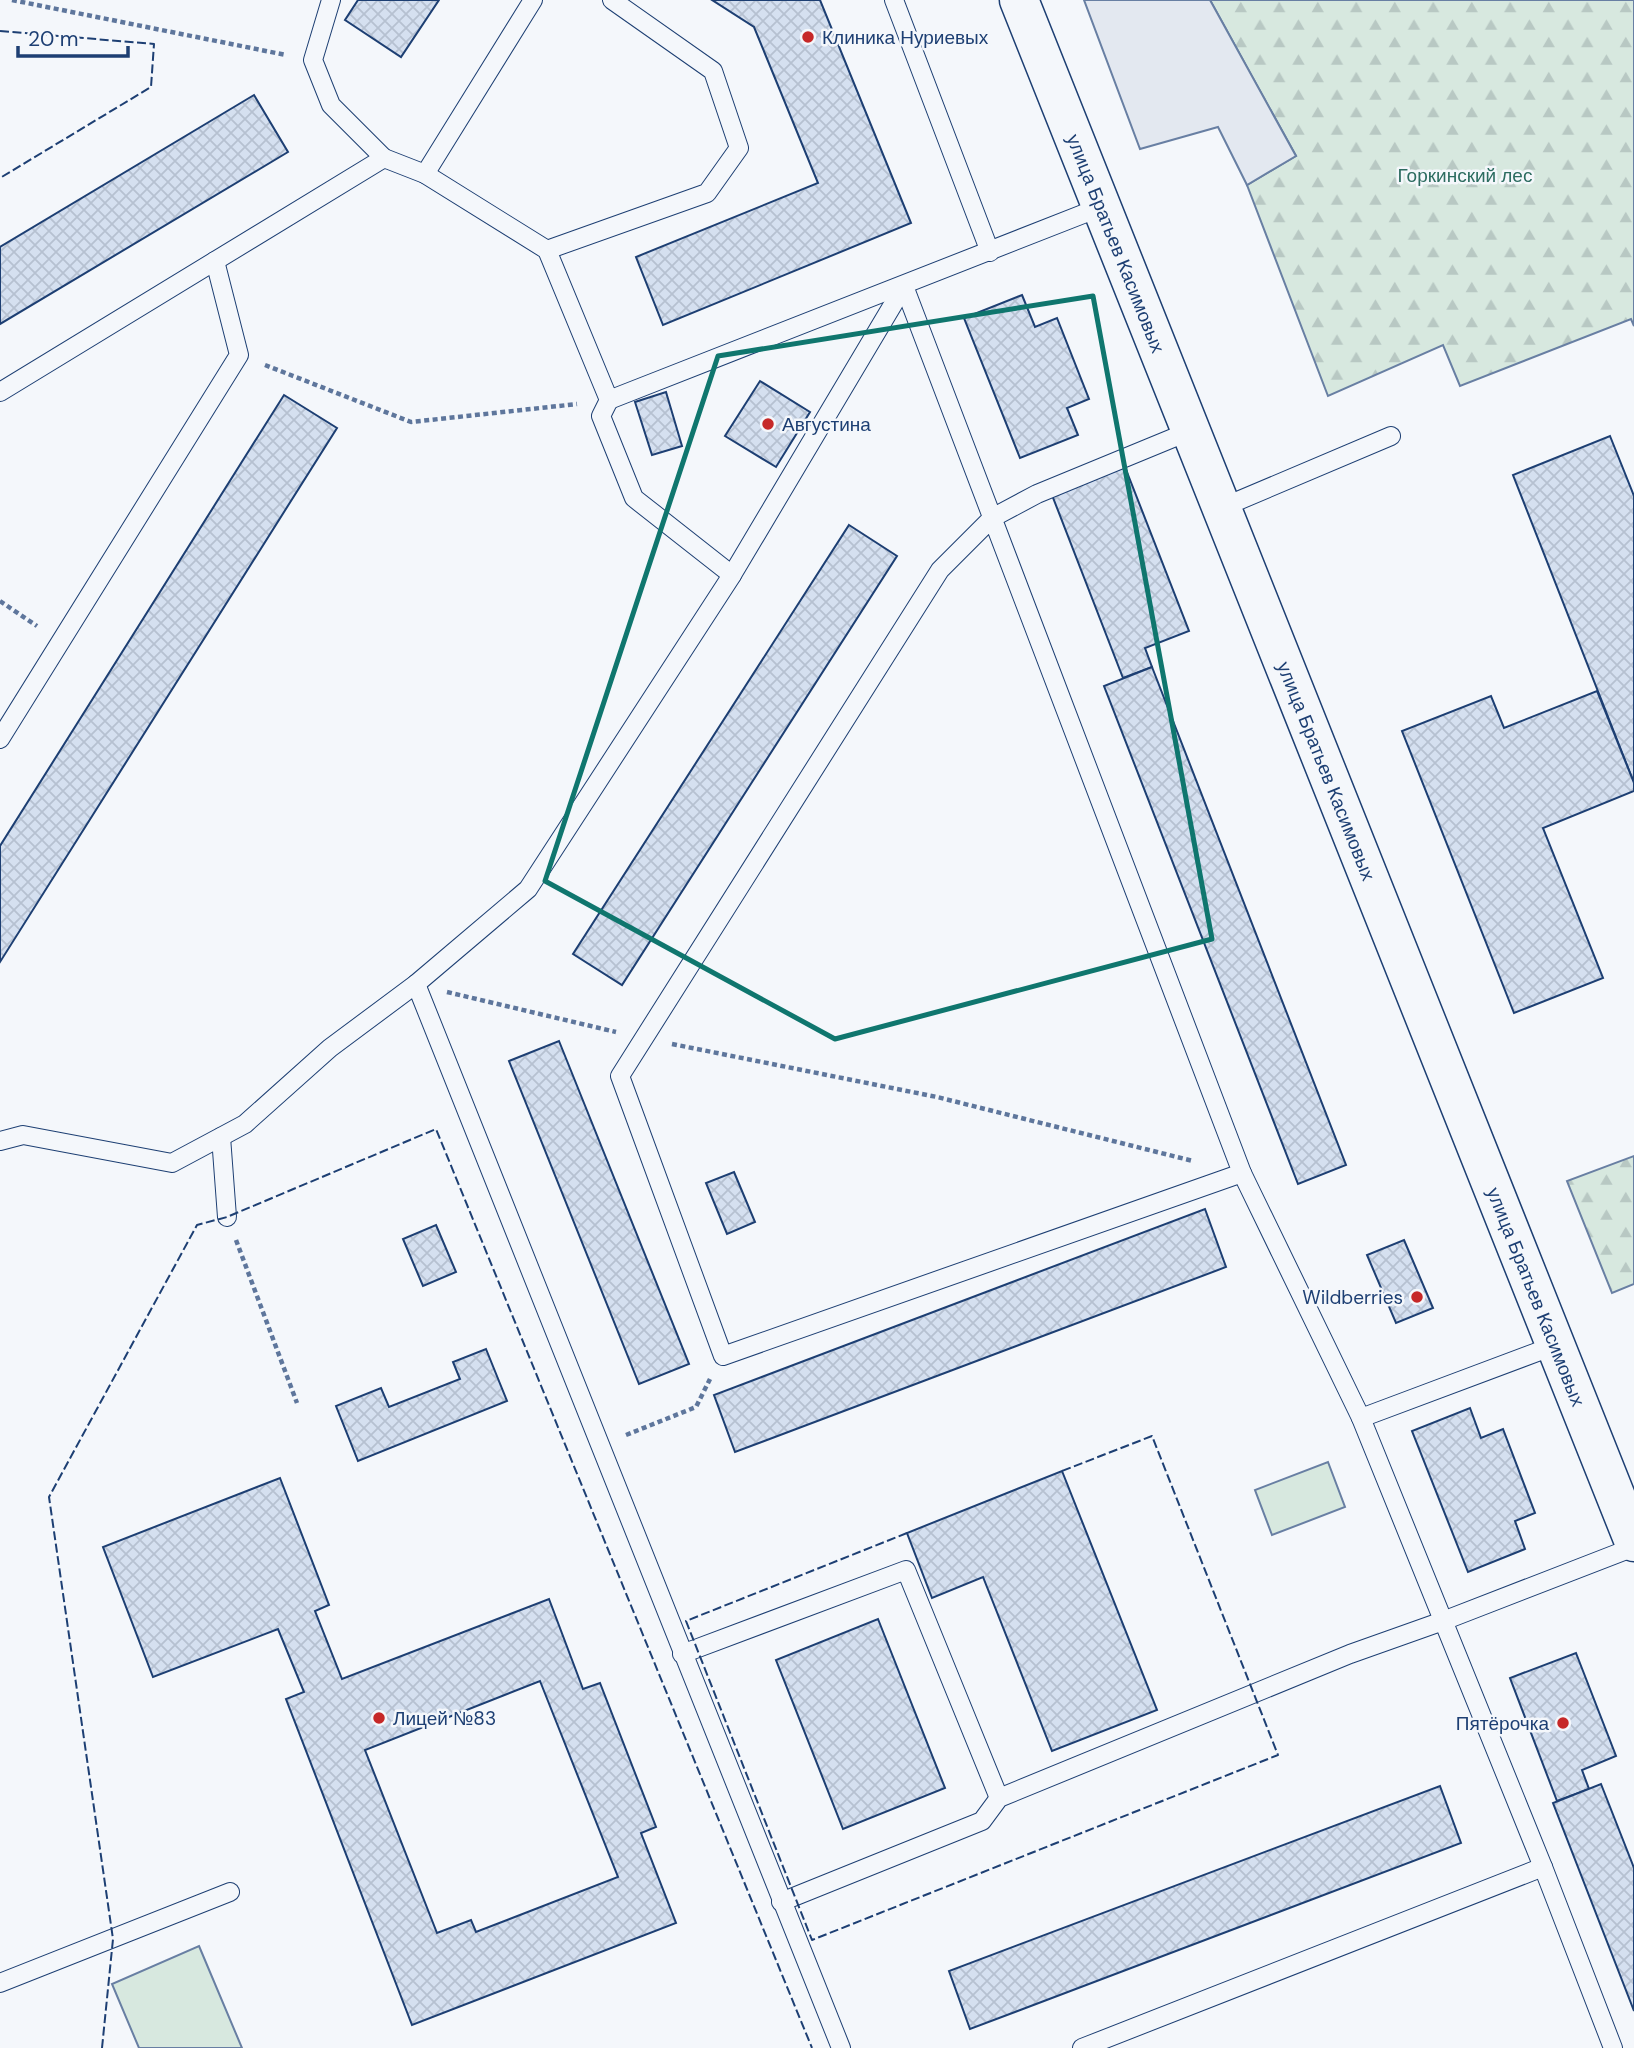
<svg xmlns="http://www.w3.org/2000/svg" width="1634" height="2048" font-family="'DM Sans',sans-serif">
	<defs>
		<pattern id="forest-firs" width="22" height="20" patternUnits="userSpaceOnUse" patternTransform="scale(1.75)"><rect width="22" height="20" fill="#d7e8df"/><path d="M5 1l3.5 6h-7zM16 11l3.5 6h-7z" fill="#b8c8c3"/></pattern>
		<pattern id="building-cross-hatch" width="8" height="8" patternUnits="userSpaceOnUse" patternTransform="scale(1.75)"><rect width="8" height="8" fill="#d5e0f0"/><path d="M0 0l8 8M0 8l8-8" fill="none" stroke="#b6c1d1"/></pattern>
	</defs>
	<rect width="100%" height="100%" fill="#f4f7fb"/>
	<!-- forest -->
	<g fill="url(#forest-firs)" stroke="#687fa3" stroke-width="2">
		<polygon points="1210,0 1634,0 1634,326 1631,319 1460,386 1443,345 1328,396 1247,185 1296,156"/>
		<polygon points="1634,1156 1634,1284 1612,1293 1567,1181"/>
	</g>
	<!-- park -->
	<g fill="#d7e8df" stroke="#687fa3" stroke-width="2">
		<polygon points="1328,1462 1345,1507 1272,1535 1255,1490"/>
		<polygon points="199,1946 242,2048 139,2048 112,1984"/>
	</g>
	<!-- parking -->
	<polygon fill="#e3e8f0" stroke="#687fa3" stroke-width="2" points="1084,0 1210,0 1296,156 1247,185 1218,127 1140,149"/>
	<!-- building -->
	<g fill="url(#building-cross-hatch)" stroke="#1d3f73" stroke-width="2" fill-rule="evenodd">
		<polygon points="358,0 439,0 401,57 345,20"/>
		<polygon points="712,0 820,0 911,223 663,325 636,257 818,183 754,27"/>
		<polygon points="254,95 288,152 0,324 0,247"/>
		<polygon points="1022,295 1035,327 1057,318 1089,399 1067,408 1078,435 1020,458 964,318"/>
		<polygon points="760,381 810,412 776,467 725,436"/>
		<polygon points="666,392 682,446 652,455 635,402"/>
		<polygon points="284,395 337,428 0,962 0,846"/>
		<polygon points="1610,436 1634,496 1634,783 1513,475"/>
		<polygon points="1125,467 1189,631 1145,648 1152,667 1123,678 1052,495"/>
		<polygon points="849,525 897,556 622,985 573,954"/>
		<polygon points="1152,667 1346,1165 1298,1184 1104,686"/>
		<polygon points="1597,691 1634,783 1634,791 1543,828 1603,978 1514,1013 1402,731 1491,696 1504,728"/>
		<polygon points="559,1041 689,1364 639,1384 509,1061"/>
		<polygon points="734,1172 755,1222 727,1234 706,1183"/>
		<polygon points="1205,1209 1226,1267 735,1452 714,1395"/>
		<polygon points="436,1225 456,1272 423,1286 403,1239"/>
		<polygon points="1404,1240 1433,1308 1396,1323 1367,1255"/>
		<polygon points="486,1349 507,1401 358,1461 336,1406 381,1388 389,1407 460,1379 453,1362"/>
		<polygon points="1470,1408 1481,1438 1503,1429 1535,1513 1515,1521 1525,1549 1468,1572 1412,1431"/>
		<polygon points="1062,1471 1157,1710 1052,1751 983,1577 932,1598 907,1533"/>
		<path d="M280,1478L329,1605L315,1611L342,1679L549,1599L583,1689L600,1683L656,1827L641,1833L676,1923L412,2025L286,1699L304,1692L278,1629L153,1677L103,1547ZM540,1681L618,1877L476,1932L471,1920L437,1933L365,1750Z"/>
		<polygon points="878,1619 945,1788 843,1829 776,1660"/>
		<polygon points="1576,1653 1616,1756 1582,1770 1589,1789 1557,1801 1510,1678"/>
		<polygon points="1601,1784 1634,1868 1634,2011 1553,1803"/>
		<polygon points="1440,1786 1461,1843 970,2029 949,1971"/>
	</g>
	<g fill="none" stroke-linecap="round" stroke-linejoin="round">
		<!-- lane casing -->
		<g stroke="#1d3f73" stroke-width="20">
			<g id="lane">
				<polyline points="331,0 313,60 331,105 384,158"/>
				<polyline points="894,0 990,252"/>
				<polyline points="425,174 533,0"/>
				<polyline points="547,250 707,193 739,148 713,71 612,0"/>
				<polyline points="904,286 1242,1173 723,1356 620,1076 940,570 992,518 1037,494 1190,431"/>
				<polyline points="0,392 384,158 425,174 547,250 609,400 1101,207"/>
				<polyline points="1221,508 1391,436"/>
				<polyline points="732,575 904,286"/>
				<polyline points="0,739 239,355 215,261"/>
				<polyline points="416,984 528,889 732,575 634,498 601,416 609,400"/>
				<polyline points="221,1137 227,1217"/>
				<polyline points="0,1141 23,1135 172,1163 245,1124 330,1048 416,984 841,2048"/>
				<polyline points="1242,1173 1361,1418 1543,1867 1613,2048"/>
				<polyline points="1361,1418 1556,1345"/>
				<polyline points="682,1654 906,1570 999,1798"/>
				<polyline points="781,1902 982,1821 999,1798 1350,1654 1443,1621 1634,1547"/>
				<polyline points="0,1983 230,1892"/>
				<polyline points="1082,2048 1543,1867"/>
			</g>
		</g>
		<!-- secondary casing -->
		<g stroke="#1d3f73" stroke-width="41">
			<g id="secondary">
				<path id="s1" d="M1019,0L1634,1542"/>
			</g>
		</g>
		<!-- path -->
		<g stroke="#5e769c" stroke-width="4.5" stroke-dasharray="5 3.5" stroke-linecap="butt">
			<polyline points="12,0 286,55"/>
			<polyline points="265,365 411,422 577,404"/>
			<polyline points="0,601 37,626"/>
			<polyline points="447,992 616,1032"/>
			<polyline points="672,1044 937,1097 1193,1161"/>
			<polyline points="236,1240 297,1403"/>
			<polyline points="626,1435 696,1407 710,1379"/>
		</g>
		<!-- lane -->
		<use href="#lane" stroke="#f4f7fb" stroke-width="18"/>
		<!-- secondary -->
		<use href="#secondary" stroke="#f4f7fb" stroke-width="38"/>
		<!-- fence -->
		<g stroke="#1d3f73" stroke-width="2" stroke-dasharray="9 3.5" stroke-linecap="butt">
			<polyline points="0,31 154,44 151,87 0,178"/>
			<polyline points="907,1533 686,1621 812,1940 1278,1755 1152,1436 1062,1471"/>
			<polyline points="102,2048 113,1939 49,1497 197,1225 227,1217 436,1129 812,2048"/>
		</g>
	</g>
	<!-- marked area -->
	<path fill="none" stroke="#0f766e" stroke-width="5" stroke-linejoin="round" d="M1093,296L1212,939L835,1039L545,881L718,356Z"/>
	<!-- markers -->
	<g fill="#c62828" stroke="#f4f7fb" stroke-width="2.5">
		<circle cx="808" cy="37" r="7"/>
		<circle cx="768" cy="424" r="7"/>
		<circle cx="1417" cy="1297" r="7"/>
		<circle cx="379" cy="1718" r="7"/>
		<circle cx="1563" cy="1723" r="7"/>
	</g>
	<g text-anchor="middle" dominant-baseline="central" stroke-width="5" stroke-linejoin="round" paint-order="stroke">
		<!-- poi labels -->
		<g font-size="19" fill="#1d3f73" stroke="#f4f7fb" text-anchor="start">
			<text x="822" y="37">Клиника Нуриевых</text>
			<text x="782" y="424">Августина</text>
			<text x="1403" y="1297" text-anchor="end">Wildberries</text>
			<text x="393" y="1718">Лицей №83</text>
			<text x="1549" y="1723" text-anchor="end">Пятёрочка</text>
		</g>
		<!-- park labels -->
		<g font-size="19" fill="#2c6c60" stroke="#f4f7fb">
			<text x="1465" y="175">Горкинский лес</text>
		</g>
		<!-- street labels -->
		<g font-size="19" fill="#1d3f73" stroke="#f4f7fb">
			<text stroke="none"><textPath href="#s1" startOffset="262">улица Братьев Касимовых</textPath></text>
			<text stroke="none"><textPath href="#s1" startOffset="830">улица Братьев Касимовых</textPath></text>
			<text stroke="none"><textPath href="#s1" startOffset="1396">улица Братьев Касимовых</textPath></text>
		</g>
	</g>
	<!-- scale -->
	<path d="M18 46v10h110v-10" fill="none" stroke="#1d3f73" stroke-width="3.5"/>
	<text x="28" y="46" font-size="21" fill="#1d3f73" stroke="#f4f7fb" stroke-width="5" paint-order="stroke">20 m</text>
</svg>
